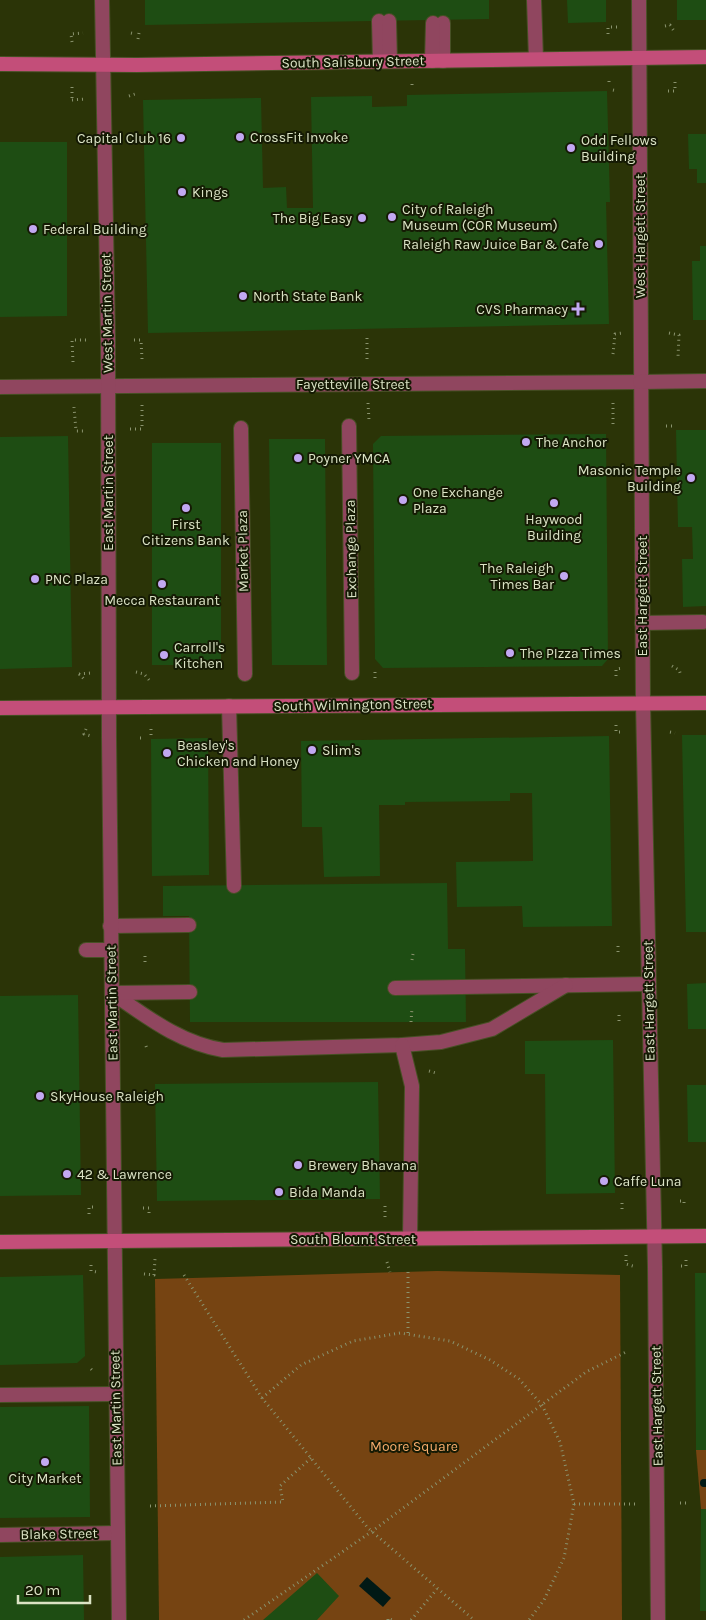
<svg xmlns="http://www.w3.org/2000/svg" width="706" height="1620" font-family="Karla,sans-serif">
	<rect width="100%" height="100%" fill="#2b3407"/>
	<!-- green -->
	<g fill="#764412">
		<polygon points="437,1271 620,1275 622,1620 159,1620 155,1279"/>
		<polygon points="696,1450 706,1450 706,1509 701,1509"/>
	</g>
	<!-- water -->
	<polygon fill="#011915" points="367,1577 391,1598 383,1607 359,1586"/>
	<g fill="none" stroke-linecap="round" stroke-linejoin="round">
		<!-- stream -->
		<polyline stroke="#011915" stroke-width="8" points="704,1483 706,1483"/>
	</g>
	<!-- building -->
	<g fill="#1e4d13">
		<polygon points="145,0 489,0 489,19 145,25"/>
		<polygon points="567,0 606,0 606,22 568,23"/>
		<rect x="677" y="0" width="29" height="20"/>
		<polygon points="607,91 610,202 606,202 609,324 148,333 143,100 261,98 263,188 286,187 287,208 313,208 311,97 372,96 372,107 407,106 407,95"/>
		<polygon points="688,134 706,134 706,183 697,183 697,169 689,169"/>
		<polygon points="0,142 67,142 67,316 0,317"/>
		<polygon points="700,246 706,246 706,320 693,320 692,261 700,261"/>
		<polygon points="676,430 706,430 706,606 683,607 682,559 693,559 692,527 678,527"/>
		<polygon points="606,434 608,659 602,666 383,668 375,659 373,444 381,436"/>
		<polygon points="68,436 72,667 0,669 0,437"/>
		<polygon points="269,439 325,439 327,665 272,665"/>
		<rect x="152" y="443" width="69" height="222"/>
		<polygon points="682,735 706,735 706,932 686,932"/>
		<polygon points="609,736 612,926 523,927 522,906 457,907 456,862 533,861 532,793 510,793 510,801 405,802 405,805 379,805 380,876 324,877 322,827 302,827 301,741"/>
		<polygon points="208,738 209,875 152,876 151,739"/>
		<polygon points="447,883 448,949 465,949 466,1022 190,1022 189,916 163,916 163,886"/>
		<polygon points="706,983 706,1029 688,1029 687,984"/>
		<polygon points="78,995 81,1195 0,1196 0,996"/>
		<polygon points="613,1040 615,1193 546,1194 545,1074 525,1074 525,1041"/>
		<polygon points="378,1082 380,1199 157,1201 155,1084"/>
		<polygon points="687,1085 706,1085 706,1142 688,1142"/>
		<polygon points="695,1273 706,1273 706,1450 696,1450"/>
		<polygon points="83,1275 85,1356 77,1363 0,1365 0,1277"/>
		<polygon points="89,1406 90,1517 0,1518 0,1407"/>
		<polygon points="701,1509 706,1509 706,1611 700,1611"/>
		<polygon points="83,1555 84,1620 0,1620 0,1557"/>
		<polygon points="317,1573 339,1596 317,1620 263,1620"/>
	</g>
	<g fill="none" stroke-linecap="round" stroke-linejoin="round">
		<!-- service casing -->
		<g stroke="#475025" stroke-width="16">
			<g id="service">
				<polyline points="534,0 536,59"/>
				<polyline points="379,21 380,61"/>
				<polyline points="389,21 390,61"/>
				<polyline points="443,23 443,61"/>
				<polyline points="432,61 433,23"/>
				<polyline points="642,623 703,622"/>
				<polyline points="229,706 234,886"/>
				<polyline points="110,926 189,925"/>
				<polyline points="86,950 111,950"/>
				<polyline points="395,988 649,984"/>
				<path d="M112,993C147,1017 180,1043 223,1050L402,1045L441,1042L492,1029L566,985"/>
				<polyline points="112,993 190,992"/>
				<polyline points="402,1045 412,1086 410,1239"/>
				<polyline points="0,1395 116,1394"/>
				<polyline points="0,1535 117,1533"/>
			</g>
		</g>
		<!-- pedestrian casing -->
		<g stroke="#475025" stroke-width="16">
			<g id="pedestrian">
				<polyline points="349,426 352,673"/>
				<polyline points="241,428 245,674"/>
			</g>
		</g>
		<!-- minor casing -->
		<g stroke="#475025" stroke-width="16">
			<polyline id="minor" points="0,387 640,382"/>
		</g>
		<!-- tertiary casing -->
		<g stroke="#475025" stroke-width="16">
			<g id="tertiary">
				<polyline points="102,0 108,340 109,738 119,1620"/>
				<polyline points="639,0 643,703 655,1267 658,1620"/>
				<polyline points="640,382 706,381"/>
			</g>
		</g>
		<!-- secondary casing -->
		<g stroke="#475025" stroke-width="16">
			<g id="secondary">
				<polyline points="0,64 137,65 706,57"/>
				<polyline points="0,708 706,703"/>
				<polyline points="0,1242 706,1236"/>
			</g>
		</g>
		<!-- path -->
		<g stroke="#8a936e" stroke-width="3" stroke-dasharray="1 4" stroke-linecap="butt">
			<polyline points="665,26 670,25 674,31"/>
			<polyline points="131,33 135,34"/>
			<polyline points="608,34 608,27 618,27"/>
			<polyline points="138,39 139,33"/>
			<polyline points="72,42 71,34 83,33"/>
			<polyline points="609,81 609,86"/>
			<polyline points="412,84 412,89"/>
			<polyline points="613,90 617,91"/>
			<polyline points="668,91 675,91 675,82"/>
			<polyline points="129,96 135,94"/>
			<polyline points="72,98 72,86"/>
			<polyline points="72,100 85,99"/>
			<polyline points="669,333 679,335 678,357"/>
			<polyline points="367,338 367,361"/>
			<polyline points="134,340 141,340 142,359"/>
			<polyline points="613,354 615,334 622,333"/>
			<polyline points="73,362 72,340 87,340"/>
			<polyline points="368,403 369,420"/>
			<polyline points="613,403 613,424"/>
			<polyline points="74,407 76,431 86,431"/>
			<polyline points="666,426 673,426"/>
			<polyline points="130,429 142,429 142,404"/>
			<polyline points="672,666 679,670 681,675"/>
			<polyline points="136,672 144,674 150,681"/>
			<polyline points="375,672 375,679"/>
			<polyline points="79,674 91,673"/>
			<polyline points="79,674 85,680"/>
			<polyline points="616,676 616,669 623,668"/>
			<polyline points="616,725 616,732 623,732"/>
			<polyline points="86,729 84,734 91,736"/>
			<polyline points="151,729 151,735"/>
			<polyline points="670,732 675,733"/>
			<polyline points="140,738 145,738"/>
			<polyline points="618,952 618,946"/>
			<polyline points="412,960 413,954"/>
			<polyline points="145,962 145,956"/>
			<polyline points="619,1021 619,1012"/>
			<polyline points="411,1022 412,1008"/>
			<polyline points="146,1046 147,1049"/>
			<polyline points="429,1071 436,1073"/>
			<polyline points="680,1201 684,1201 684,1205"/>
			<polyline points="143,1208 149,1208 149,1217"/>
			<polyline points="622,1209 622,1203 624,1203"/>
			<polyline points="89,1214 89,1207 95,1207"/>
			<polyline points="385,1217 385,1205"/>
			<polyline points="626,1255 626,1264 636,1267"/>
			<polyline points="387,1262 390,1272"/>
			<polyline points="91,1265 91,1271 97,1272"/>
			<polyline points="681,1266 686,1266 686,1260"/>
			<polyline points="408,1272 408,1335"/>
			<polyline points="144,1274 154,1275 155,1259"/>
			<polyline points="184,1275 262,1398 368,1528 474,1620"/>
			<polyline points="91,1369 93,1371"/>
			<polyline points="262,1398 301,1365 353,1341 400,1333 450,1341 490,1360 519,1379 542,1405 560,1442 574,1504 564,1558 544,1600 529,1620"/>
			<polyline points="680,1503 688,1503"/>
			<polyline points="574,1504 638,1504"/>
			<polyline points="150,1506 283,1502 280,1486 311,1458"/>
			<polyline points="244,1620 371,1532 586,1372 628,1351"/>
			<polyline points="388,1620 388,1618 392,1620"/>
			<polyline points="411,1620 437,1589"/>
		</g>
		<!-- service -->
		<use href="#service" stroke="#90465f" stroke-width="14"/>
		<!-- pedestrian -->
		<use href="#pedestrian" stroke="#90465f" stroke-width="14"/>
		<!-- minor -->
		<use href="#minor" stroke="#90465f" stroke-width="14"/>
		<!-- tertiary -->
		<use href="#tertiary" stroke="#90465f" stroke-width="14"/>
		<!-- secondary -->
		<use href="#secondary" stroke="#c34e79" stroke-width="14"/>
	</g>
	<!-- markers -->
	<g fill="#c2a8f2" stroke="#151a04" stroke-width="2">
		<circle cx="240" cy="137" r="5"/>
		<circle cx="181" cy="138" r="5"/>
		<circle cx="571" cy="148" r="5"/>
		<circle cx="182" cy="192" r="5"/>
		<circle cx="392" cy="217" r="5"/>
		<circle cx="362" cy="218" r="5"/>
		<circle cx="33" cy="229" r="5"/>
		<circle cx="599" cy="244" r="5"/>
		<circle cx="243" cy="296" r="5"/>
		<path d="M575.5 301.5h5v5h5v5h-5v5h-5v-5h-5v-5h5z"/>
		<circle cx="526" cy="442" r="5"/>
		<circle cx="298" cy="458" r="5"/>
		<circle cx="691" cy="478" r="5"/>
		<circle cx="403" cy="500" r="5"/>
		<circle cx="554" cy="503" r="5"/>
		<circle cx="186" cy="508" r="5"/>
		<circle cx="564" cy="576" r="5"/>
		<circle cx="35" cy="579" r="5"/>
		<circle cx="162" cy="584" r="5"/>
		<circle cx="510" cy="653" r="5"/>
		<circle cx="164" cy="655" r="5"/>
		<circle cx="312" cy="750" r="5"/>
		<circle cx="167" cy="753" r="5"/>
		<circle cx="40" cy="1096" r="5"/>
		<circle cx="298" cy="1165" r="5"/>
		<circle cx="67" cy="1174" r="5"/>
		<circle cx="604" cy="1181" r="5"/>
		<circle cx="279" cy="1192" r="5"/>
		<circle cx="45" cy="1462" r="5"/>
	</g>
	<g text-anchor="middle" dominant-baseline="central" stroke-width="4" stroke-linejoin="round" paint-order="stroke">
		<!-- street labels -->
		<g font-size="14" fill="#dbe3c5" stroke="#151a04">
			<text transform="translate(353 62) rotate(-1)">South Salisbury Street</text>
			<text transform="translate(640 236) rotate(-90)">West Hargett Street</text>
			<text transform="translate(107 313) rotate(-91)">West Martin Street</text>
			<text x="353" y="384">Fayetteville Street</text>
			<text transform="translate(108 493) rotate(-90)">East Martin Street</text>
			<text transform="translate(351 549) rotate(-91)">Exchange Plaza</text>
			<text transform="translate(243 551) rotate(-91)">Market Plaza</text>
			<text transform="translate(642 596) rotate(-90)">East Hargett Street</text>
			<text transform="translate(353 705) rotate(-1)">South Wilmington Street</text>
			<text transform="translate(649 1001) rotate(-91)">East Hargett Street</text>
			<text transform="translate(112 1003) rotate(-91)">East Martin Street</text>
			<text x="353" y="1239">South Blount Street</text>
			<text transform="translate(657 1406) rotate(-91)">East Hargett Street</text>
			<text transform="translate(116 1408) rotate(-91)">East Martin Street</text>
			<text transform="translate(59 1534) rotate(-1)">Blake Street</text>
		</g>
		<!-- poi labels -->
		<g font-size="14" fill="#dbe3c5" stroke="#151a04" text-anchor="start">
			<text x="250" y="137">CrossFit Invoke</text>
			<text x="171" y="138" text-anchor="end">Capital Club 16</text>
			<text x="581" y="140">Odd Fellows<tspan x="581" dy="16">Building</tspan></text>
			<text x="192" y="192">Kings</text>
			<text x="402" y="209">City of Raleigh<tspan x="402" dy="16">Museum (COR Museum)</tspan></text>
			<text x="352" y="218" text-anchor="end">The Big Easy</text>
			<text x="43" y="229">Federal Building</text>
			<text x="589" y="244" text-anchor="end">Raleigh Raw Juice Bar &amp; Cafe</text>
			<text x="253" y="296">North State Bank</text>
			<text x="568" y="309" text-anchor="end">CVS Pharmacy</text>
			<text x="536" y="442">The Anchor</text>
			<text x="308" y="458">Poyner YMCA</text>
			<text x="681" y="470" text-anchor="end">Masonic Temple<tspan x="681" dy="16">Building</tspan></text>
			<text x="413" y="492">One Exchange<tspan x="413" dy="16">Plaza</tspan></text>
			<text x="554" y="519" text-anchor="middle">Haywood<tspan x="554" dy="16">Building</tspan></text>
			<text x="186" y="524" text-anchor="middle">First<tspan x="186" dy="16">Citizens Bank</tspan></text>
			<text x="554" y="568" text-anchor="end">The Raleigh<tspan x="554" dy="16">Times Bar</tspan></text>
			<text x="45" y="579">PNC Plaza</text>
			<text x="162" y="600" text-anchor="middle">Mecca Restaurant</text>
			<text x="174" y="647">Carroll's<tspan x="174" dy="16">Kitchen</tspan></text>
			<text x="520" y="653">The PIzza Times</text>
			<text x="177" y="745">Beasley's<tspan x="177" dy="16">Chicken and Honey</tspan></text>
			<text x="322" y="750">Slim's</text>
			<text x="50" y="1096">SkyHouse Raleigh</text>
			<text x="308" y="1165">Brewery Bhavana</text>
			<text x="77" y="1174">42 &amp; Lawrence</text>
			<text x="614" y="1181">Caffe Luna</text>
			<text x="289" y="1192">Bida Manda</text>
			<text x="45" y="1478" text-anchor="middle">City Market</text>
		</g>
		<!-- park labels -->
		<g font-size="14" fill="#f7ac6c" stroke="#151a04">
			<text x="414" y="1446">Moore Square</text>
		</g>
	</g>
	<!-- scale -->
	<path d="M18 1595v8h72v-8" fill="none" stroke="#dbe3c5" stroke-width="2.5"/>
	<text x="25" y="1595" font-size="15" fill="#dbe3c5" stroke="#151a04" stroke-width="4" paint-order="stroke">20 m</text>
</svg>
